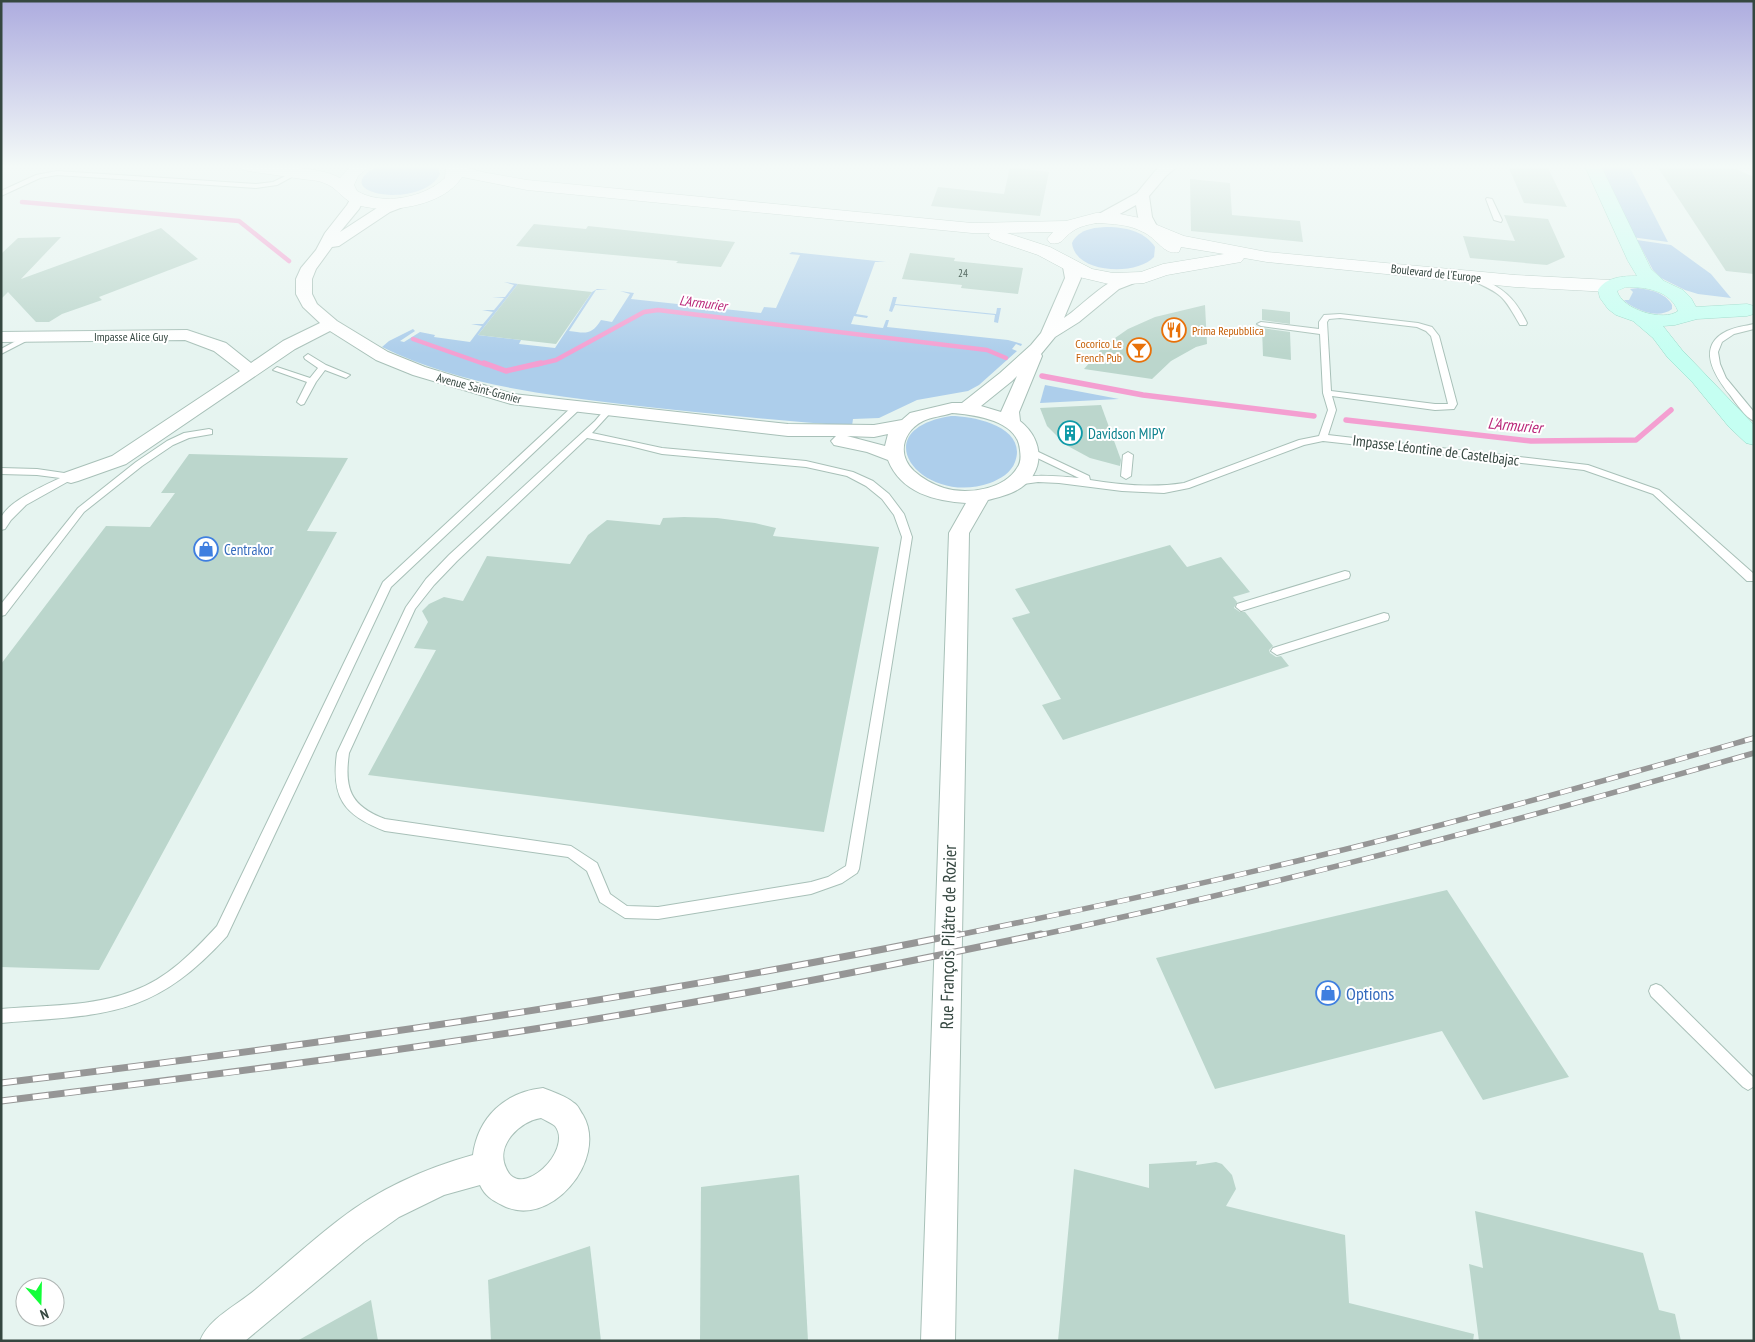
<svg xmlns="http://www.w3.org/2000/svg" width="1755" height="1342" font-family="'PT Sans Narrow',sans-serif">
	<rect width="100%" height="100%" fill="#e6f4f0"/>
	<!-- green -->
	<g fill="#adceeb">
		<path d="M379,166H437L440,174C421,211 322,193 379,166Z"/>
		<polygon points="1598,166 1629,166 1668,242 1631,237"/>
		<path d="M1111,227C1128,228 1145,232 1155,247L1154,257C1137,276 1075,274 1072,243C1079,228 1097,227 1111,227Z"/>
		<polygon points="1637,240 1671,245 1711,274 1731,298 1698,294 1685,290 1661,278 1653,270"/>
		<path d="M792,252L886,262H875L856,314L868,316L867,318L854,316L851,324L883,328L886,320H889L887,327L1008,340L1022,344L1021,346L1016,344L1012,349L1017,351L979,385L968,391L917,400L879,418L853,419L852,426C775,420 698,413 621,404C539,394 458,384 382,347L389,341L413,329L415,331L400,341L404,342L420,332L435,335L434,337L470,342L482,326L471,324H483L493,312L482,310H494L504,298L492,297H505L514,285L504,282L518,284L478,335L521,340L519,344L555,348L592,292L597,289L608,290H596L569,331C585,333 591,336 601,320L612,322L630,294L620,291L634,293L631,299L761,313L764,307L776,308L800,255L789,254Z"/>
		<path d="M1638,288C1651,290 1666,293 1672,305V309C1659,319 1639,311 1627,303L1624,300H1629L1633,292L1630,289Z"/>
		<polygon points="893,297 897,297 895,304 996,314 997,308 1001,308 998,323 994,322 995,315 895,305 892,312 889,311"/>
		<polygon points="1045,385 1119,399 1040,403"/>
		<path d="M951,416C974,416 1028,427 1015,462C1011,473 1000,479 990,483C923,507 861,430 951,416Z"/>
	</g>
	<g fill="none" stroke-linecap="round" stroke-linejoin="round">
		<!-- stream-far1 -->
		<g stroke="#f49fd1" stroke-width="4.5">
			<polyline points="22,202 239,221 289,261"/>
			<polyline points="413,339 487,365"/>
			<polyline points="535,365 556,360 644,312 658,310 987,350 1006,358"/>
		</g>
		<!-- stream -->
		<g stroke="#f49fd1" stroke-width="5.5">
			<polyline points="484,363 506,371 541,363"/>
			<polyline points="1042,376 1143,395 1314,416"/>
			<polyline points="1346,420 1531,441 1636,440 1671,410"/>
		</g>
	</g>
	<!-- building -->
	<g fill="#bbd6cc">
		<polygon points="1508,166 1547,166 1567,207 1524,203"/>
		<polygon points="1657,166 1736,169 1754,177 1754,274 1726,271"/>
		<polygon points="1010,167 1049,172 1040,216 931,206 938,187 1004,194"/>
		<polygon points="1190,179 1230,183 1232,215 1300,221 1303,242 1191,231"/>
		<polygon points="1504,215 1548,219 1565,257 1547,265 1470,258 1463,236 1515,241"/>
		<polygon points="534,224 586,229 588,226 735,242 721,267 676,263 678,261 516,246"/>
		<polygon points="161,228 198,259 99,297 102,300 62,314 49,322 36,322 8,292 1,299 1,254 18,238 61,237 21,279"/>
		<polygon points="910,253 955,258 954,261 1023,268 1018,294 961,288 962,285 902,279"/>
		<polygon points="518,284 536,286 592,292 556,344 478,335"/>
		<polygon points="1205,305 1207,344 1196,347 1171,361 1152,379 1084,369 1105,345 1128,329 1155,317"/>
		<polygon points="1262,309 1290,312 1290,324 1262,320"/>
		<polygon points="1262,328 1290,332 1291,360 1263,356"/>
		<polygon points="1101,405 1121,460 1120,466 1090,458 1066,445 1047,426 1040,408"/>
		<polygon points="189,454 348,458 307,531 337,532 99,970 1,967 1,664 106,526 150,527 175,493 161,493"/>
		<polygon points="684,517 717,518 755,523 776,528 773,536 879,547 824,832 368,775 436,650 414,648 428,622 422,611 429,604 444,597 463,601 487,556 570,564 588,535 607,520 660,525 663,518"/>
		<polygon points="1170,545 1187,567 1221,557 1250,592 1233,597 1237,602 1234,608 1240,612 1245,612 1273,646 1269,650 1270,653 1276,657 1281,656 1289,666 1063,740 1042,705 1061,699 1012,618 1030,613 1015,589"/>
		<polygon points="1447,890 1569,1077 1483,1100 1442,1031 1215,1089 1156,958"/>
		<polygon points="1197,1161 1196,1165 1216,1162 1222,1164 1232,1175 1236,1189 1226,1206 1345,1235 1349,1303 1474,1334 1473,1341 1058,1341 1074,1169 1149,1188 1149,1164"/>
		<polygon points="799,1175 808,1341 700,1341 701,1187"/>
		<polygon points="1475,1211 1643,1253 1659,1310 1675,1314 1681,1341 1479,1341 1469,1264 1483,1268"/>
		<polygon points="590,1246 601,1341 491,1341 488,1280"/>
		<polygon points="371,1300 378,1341 297,1341"/>
	</g>
	<g fill="none" stroke-linecap="round" stroke-linejoin="round">
		<!-- service casing -->
		<g stroke="#a8c0b8" stroke-width="2">
			<g id="service">
				<polygon points="57,171 256,184 273,182 296,171 301,172 277,185 256,188 57,175 40,178 1,196 1,191 36,175"/>
				<polygon points="1487,198 1492,199 1502,220 1501,222 1494,220 1486,199"/>
				<path d="M1471,276H1477C1503,289 1514,296 1527,323L1526,325H1520C1503,295 1502,294 1471,280Z"/>
				<path d="M1340,314L1418,323L1432,327L1439,336L1457,404L1454,409L1435,410L1332,396L1336,410L1328,435L1588,465L1659,490L1754,574V581H1747L1653,494L1584,470L1323,441L1304,445L1189,488L1164,493L1122,491L1059,483L1038,482L1016,485L1011,482C1022,472 1064,477 1079,478L1027,453V449L1030,448L1089,476L1090,480C1122,485 1152,488 1184,483L1299,440L1319,436L1328,410L1323,393L1320,334L1261,326L1257,324L1261,322L1319,329V322L1324,315ZM1340,318L1417,327L1426,331L1431,336L1448,404H1435L1331,391L1327,322L1329,319Z"/>
				<path d="M1754,324V329L1734,334L1722,342L1718,352L1720,364L1726,378L1754,412V421C1745,417 1736,403 1730,395C1714,375 1696,346 1727,331C1735,327 1745,326 1754,324Z"/>
				<polygon points="27,335 34,337 1,354 1,349"/>
				<polygon points="308,354 326,365 350,375 346,378 325,370 316,382 304,404 301,405 297,402 307,382 273,370 277,367 310,378 318,368 305,359 304,357"/>
				<path d="M577,404L580,405V409L391,587L227,936C152,1019 105,1014 1,1023V1009C45,1005 92,1007 133,991C167,979 193,952 217,926L383,582L574,405Z"/>
				<path d="M609,407L613,410L592,433L662,448L806,461L853,472L873,481L889,494L904,514L912,537L859,869L857,873L842,883L811,894L658,919L625,918L600,902L587,871L568,857L385,831C343,815 331,797 337,753L406,607L426,579L449,555L595,421L606,408ZM587,438L630,446L662,454L806,467L847,476L866,486L882,499L894,515L902,537L846,866L828,877L811,882L658,907L627,906L610,894L597,863L571,846L385,819C350,806 344,788 349,753L415,609L434,585L457,561Z"/>
				<polygon points="209,429 212,430 212,434 189,438 173,445 142,466 84,512 5,615 1,616 1,604 78,508 136,462 167,441 184,433"/>
				<polygon points="1128,452 1133,455 1131,476 1126,479 1121,476 1123,455"/>
				<path d="M1,468L37,469L71,474L76,477L26,505L11,520L5,529L1,530C1,527 0,522 1,518C7,502 45,485 60,478L37,475L1,474Z"/>
				<polygon points="1345,571 1349,572 1350,575 1349,578 1241,611 1236,607 1237,604"/>
				<polygon points="1384,613 1388,614 1389,617 1388,620 1277,655 1271,651 1273,648"/>
				<polygon points="1656,984 1661,986 1753,1077 1753,1087 1748,1090 1743,1087 1651,996 1649,991 1651,986"/>
			</g>
		</g>
		<!-- minor casing -->
		<g stroke="#a8c0b8" stroke-width="2">
			<g id="minor">
				<polygon points="1162,166 1178,166 1166,176 1149,196 1152,217 1158,228 1156,231 1146,231 1138,217 1136,205 1107,221 1097,221 1095,218 1097,215 1137,193 1156,170"/>
				<path d="M357,195L364,199L359,209L340,232L380,206L403,198L410,202L408,205L390,212L339,246L332,247L316,269L312,279V294L317,304L337,321L388,352L425,367L513,394L788,424L874,425L902,420L910,413L952,403H962L1000,373L1031,345L1041,333L1065,278L1063,267L1066,264H1076L1081,278L1064,318C1083,306 1113,270 1137,276L1140,279L1137,282L1119,289L1079,322L1055,337L1041,354L1042,356L1019,412L1020,421C1047,442 1045,479 1011,493C1004,496 995,498 988,500L969,533L955,1341H921L949,533L966,503C935,501 901,493 888,460L867,452L834,445L831,441L836,436H788L511,404L413,375L376,360L330,331L295,349L126,464L78,481L71,483L64,481L62,477L64,473L112,456L240,371L214,351L185,340L1,342V332L187,330L226,343L251,363L283,341L320,323L303,307L296,294V279L301,268L316,250L325,233L347,205L352,196ZM1017,376L1001,412L981,406L1012,381ZM952,413C975,415 1018,420 1020,450C1021,457 1021,463 1017,468C1004,490 966,495 944,488C932,484 923,479 914,471C897,455 902,432 923,421C931,417 943,416 952,413ZM888,434L885,446L847,436L874,437Z"/>
				<path d="M543,1088C553,1092 566,1096 574,1103C578,1105 580,1111 583,1115C609,1160 549,1231 502,1205C492,1200 485,1196 480,1185L444,1195L399,1217L364,1242L245,1341H200C209,1318 236,1306 255,1290C283,1267 311,1241 340,1219C379,1189 426,1168 473,1155C478,1117 505,1092 543,1088ZM541,1118C546,1121 552,1123 555,1126C574,1150 520,1202 506,1168C495,1145 520,1121 541,1118Z"/>
			</g>
		</g>
		<!-- tertiary casing -->
		<g stroke="#a8c0b8" stroke-width="1">
			<path id="tertiary" d="M240,166C267,166 316,165 340,178L351,166H370L358,176L354,185L357,191C382,206 424,198 445,178L446,166H462L482,172L527,180L972,223L1066,221L1096,213H1115L1140,218L1184,236L1267,252L1515,275L1610,280L1617,282L1619,286L1617,290L1610,292L1515,287L1267,262L1244,258L1241,262L1235,263L1167,275L1144,283L1113,285L1079,277L1038,255L991,239L988,235L990,233H972L527,190L462,177C444,207 383,216 352,203C342,198 336,187 324,183C318,180 309,180 302,179C284,176 266,174 248,171L242,169ZM1096,223C1113,224 1128,224 1143,232C1157,238 1164,256 1179,252L1181,247L1224,254L1163,264L1141,272L1113,273L1092,269L1050,247L1007,233L1053,232L1047,239L1050,243C1063,246 1063,237 1073,231C1080,226 1088,225 1096,223Z"/>
		</g>
		<!-- secondary casing -->
		<g stroke="#93d7c5" stroke-width="1">
			<path id="secondary" d="M1585,166H1601L1651,269L1664,281L1683,290L1691,298L1696,307L1747,304L1754,306V314L1747,316L1697,319L1675,325L1663,326L1682,350L1754,425V445L1746,443L1729,427L1693,383L1668,358L1653,338L1633,321L1616,315L1608,309L1600,298L1598,290C1606,277 1623,276 1637,276L1628,261ZM1626,287C1645,287 1670,290 1678,311C1664,322 1622,310 1617,291Z"/>
		</g>
		<!-- service -->
		<use href="#service" fill="#fff" fill-rule="evenodd"/>
		<!-- minor -->
		<use href="#minor" fill="#fff" fill-rule="evenodd"/>
		<!-- tertiary -->
		<use href="#tertiary" fill="#fff" fill-rule="evenodd"/>
		<!-- secondary -->
		<use href="#secondary" fill="#c5fff2" fill-rule="evenodd"/>
		<!-- rail-far1 casing -->
		<g stroke="#969696" stroke-width="5.5">
			<g id="rail-far1">
				<path d="M953,936C1076,911 1199,885 1322,855C1467,820 1610,779 1754,738"/>
				<path d="M1035,936C1278,885 1516,821 1754,753"/>
			</g>
		</g>
		<!-- rail casing -->
		<g stroke="#969696" stroke-width="7">
			<g id="rail">
				<path d="M1,1083C322,1044 642,999 959,934"/>
				<path d="M1,1101C148,1083 295,1065 442,1043C643,1014 843,976 1041,934"/>
			</g>
		</g>
		<!-- rail-far1 -->
		<use href="#rail-far1" stroke="#fff" stroke-width="4" stroke-dasharray="12" stroke-linecap="butt"/>
		<!-- rail -->
		<use href="#rail" stroke="#fff" stroke-width="5" stroke-dasharray="16" stroke-linecap="butt"/>
	</g>
	<!-- sky -->
	<linearGradient id="sky" x2="0" y2="1"><stop stop-color="#adacdf"/><stop offset="0.47" stop-color="#f4faf8"/><stop offset="1" stop-color="#f4faf8" stop-opacity="0"/></linearGradient>
	<rect width="1755" height="354" fill="url(#sky)"/>
	<!-- icons -->
	<defs>
		<g id="restaurant-ring" transform="scale(1.25)"><circle r="9.5" fill="#fff" stroke="#e8710a" stroke-width="1.5"/><path d="M-5-6h1v4h1v-4h1v4h1v-4h1v5L-1.5 .5V6h-2V.5L-5-1ZM5-6V6H3V1.5H1.5Q1.5-4 5-6Z" fill="#e8710a"/></g>
		<g id="bar-ring" transform="scale(1.25)"><circle r="9.5" fill="#fff" stroke="#e8710a" stroke-width="1.5"/><path d="M-6-5H6L.8 .8V4.5H3.5V6h-7V4.5H-.8V.8Z" fill="#e8710a"/></g>
		<g id="building-ring" transform="scale(1.25)"><circle r="9.5" fill="#fff" stroke="#0f9aa8" stroke-width="1.5"/><path d="M-4-6H4V6H1V3H-1V6H-4ZM-2.5-4.3h1.7v1.8h-1.7ZM.8-4.3h1.7v1.8H.8ZM-2.5-1h1.7V.8h-1.7ZM.8-1h1.7V.8H.8Z" fill="#0f9aa8"/></g>
		<g id="shop-ring" transform="scale(1.25)"><circle r="9.5" fill="#fff" stroke="#3f7fe0" stroke-width="1.5"/><path d="M-5-2.5h2.3a2.7 3.5 0 0 1 5.4 0H5L5.5 6h-11ZM-1.5-2.5h3a1.5 2.3 0 0 0-3 0Z" fill="#3f7fe0"/></g>
	</defs>
	<g fill-rule="evenodd">
		<use href="#restaurant-ring" x="1174" y="330"/>
		<use href="#bar-ring" x="1139" y="350"/>
		<use href="#building-ring" x="1070" y="433"/>
		<use href="#shop-ring" x="206" y="549"/>
		<use href="#shop-ring" x="1328" y="993"/>
	</g>
	<g text-anchor="middle" dominant-baseline="central" stroke-width="4" stroke-linejoin="round" paint-order="stroke">
		<!-- far-number labels -->
		<g font-size="11" fill="#566b63">
			<text x="963" y="273">24</text>
		</g>
		<!-- far-street labels -->
		<g font-size="12" fill="#354740" stroke="#fff">
			<text transform="translate(1436 273) rotate(6)">Boulevard de l'Europe</text>
			<text x="131" y="336">Impasse Alice Guy</text>
			<text transform="translate(479 388) rotate(15)">Avenue Saint-Granier</text>
		</g>
		<!-- far-food labels -->
		<g font-size="12" fill="#c56008" stroke="#fff" text-anchor="start">
			<text x="1192" y="330">Prima Repubblica</text>
			<text x="1122" y="343" text-anchor="end">Cocorico Le<tspan x="1122" dy="14">French Pub</tspan></text>
		</g>
		<!-- far-water labels -->
		<g font-size="14" font-style="italic" fill="#ba287a" stroke="#fff">
			<text transform="translate(703 303) rotate(7)">L'Armurier</text>
		</g>
		<!-- culture labels -->
		<g font-size="15" fill="#0d838f" stroke="#fff" text-anchor="start">
			<text x="1088" y="433">Davidson MIPY</text>
		</g>
		<!-- street labels -->
		<g font-size="15" fill="#354740" stroke="#fff">
			<text transform="translate(1436 450) rotate(7)">Impasse Léontine de Castelbajac</text>
		</g>
		<!-- shop labels -->
		<g font-size="15" fill="#366cbe" stroke="#fff" text-anchor="start">
			<text x="224" y="549">Centrakor</text>
		</g>
		<!-- water labels -->
		<g font-size="16" font-style="italic" fill="#ba287a" stroke="#fff">
			<text transform="translate(1515 425) rotate(5)">L'Armurier</text>
		</g>
		<!-- near-street labels -->
		<g font-size="18" fill="#354740" stroke="#fff">
			<text transform="translate(948 937) rotate(-89)">Rue François Pilâtre de Rozier</text>
		</g>
		<!-- near-shop labels -->
		<g font-size="18" fill="#366cbe" stroke="#fff" text-anchor="start">
			<text x="1346" y="993">Options</text>
		</g>
	</g>
	<!-- border -->
	<rect width="1755" height="1342" fill="none" stroke="#354740" stroke-width="5"/>
	<!-- north arrow -->
	<g transform="translate(40 1302) rotate(160)"><circle r="24" fill="#ffffff" stroke="#aeb5b3"/>
	<path d="M0-4L9 19L0 12L-9 19Z" fill="#12ff39"/>
	<text y="-8" font-size="14" font-weight="bold" text-anchor="middle" fill="#354740">N</text>
	</g>
</svg>
